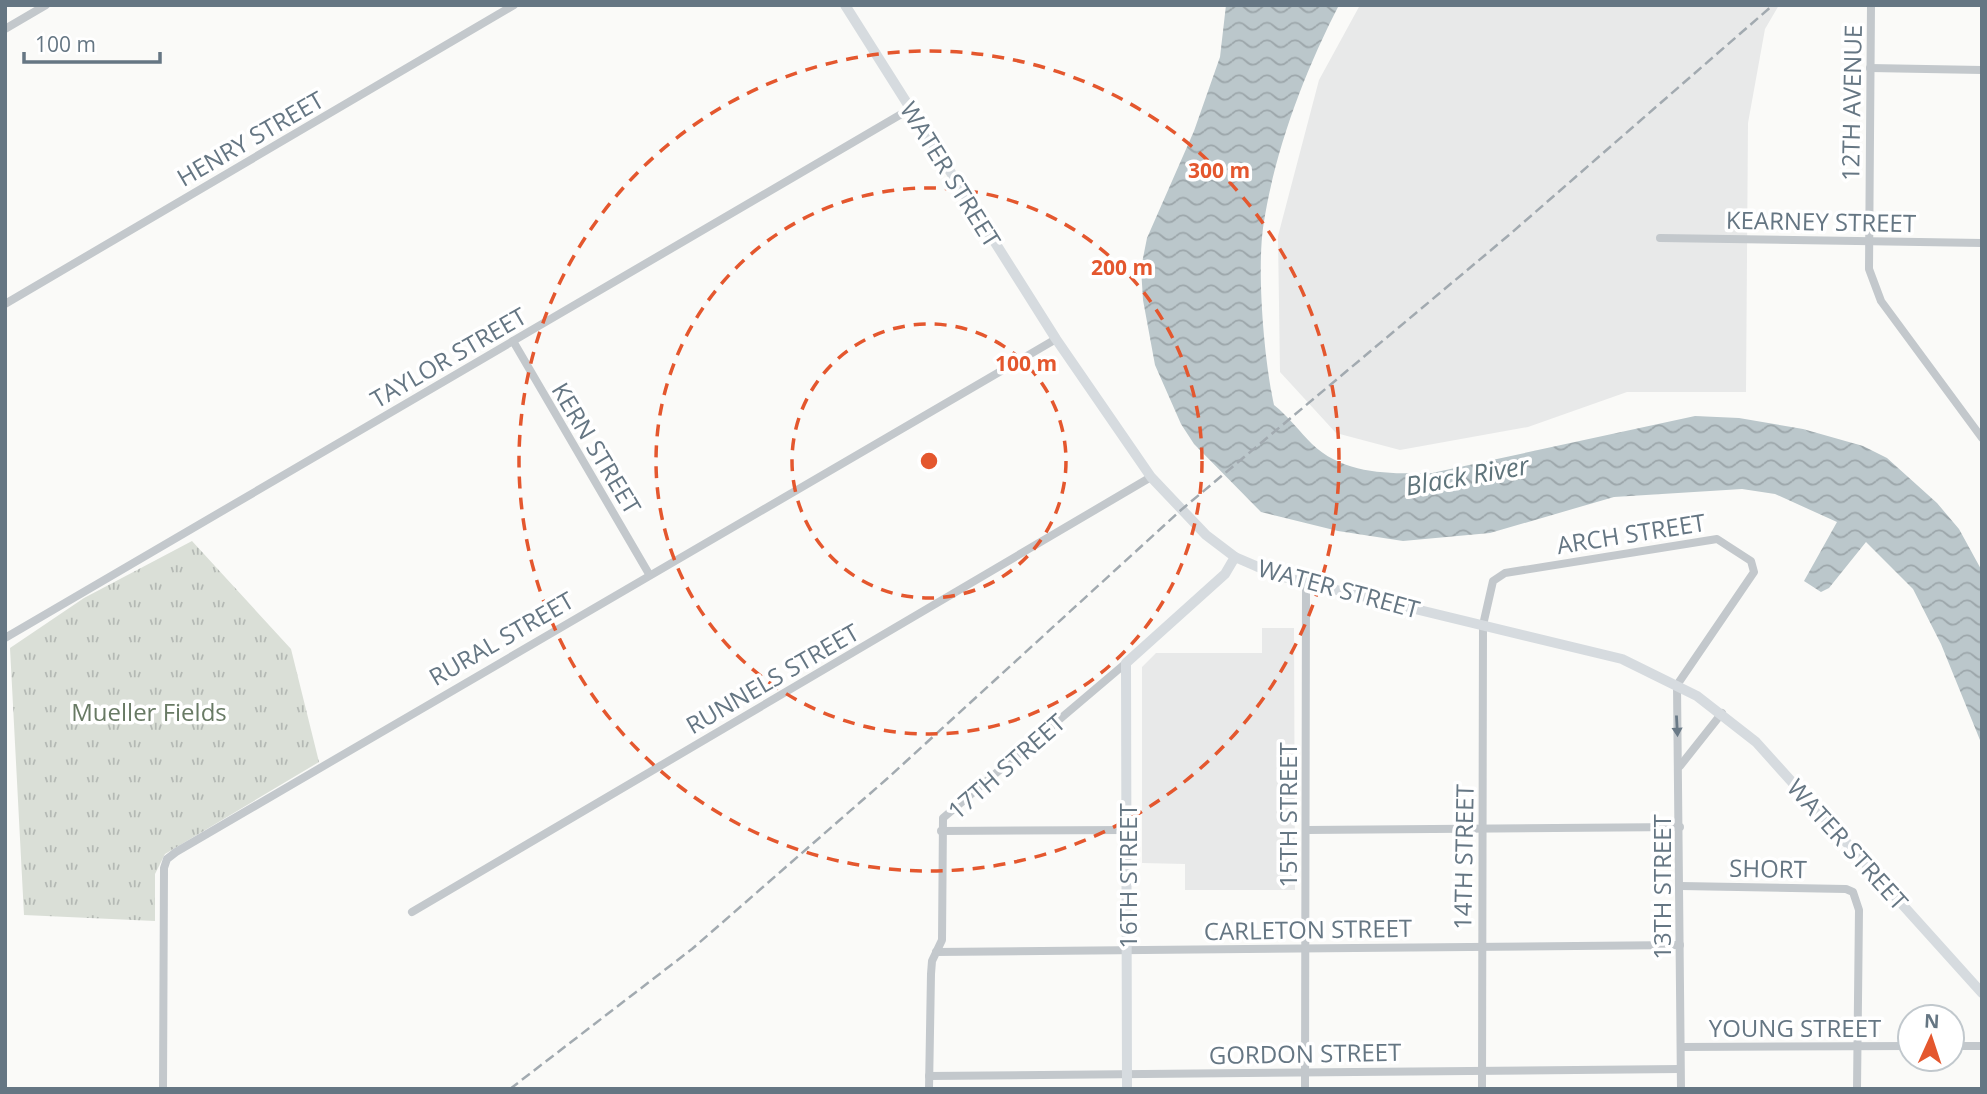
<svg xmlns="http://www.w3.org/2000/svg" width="1987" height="1094" font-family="'Open Sans',sans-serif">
	<defs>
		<pattern id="park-tufts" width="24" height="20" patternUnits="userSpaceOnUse" patternTransform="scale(1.75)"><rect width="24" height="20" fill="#dadfd7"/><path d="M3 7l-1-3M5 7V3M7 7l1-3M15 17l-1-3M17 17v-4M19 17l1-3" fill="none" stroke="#b4b9b4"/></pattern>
		<pattern id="water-waves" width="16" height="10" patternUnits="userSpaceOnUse" patternTransform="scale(1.75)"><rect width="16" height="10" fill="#bbc7cb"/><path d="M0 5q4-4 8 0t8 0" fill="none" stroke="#9ca6aa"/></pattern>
	</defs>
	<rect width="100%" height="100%" fill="#fafaf8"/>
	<!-- built -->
	<g fill="#e8e9e9">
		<polygon points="1360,5 1779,5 1765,29 1748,123 1746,392 1627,392 1528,427 1400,450 1336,433 1280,372 1278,236 1319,80"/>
		<polygon points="1262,628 1294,628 1295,890 1185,890 1185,864 1142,863 1142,667 1156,653 1262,653"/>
	</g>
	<!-- park -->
	<polygon fill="url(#park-tufts)" points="192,541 291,649 319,762 165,854 155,874 155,921 24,915 10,648 84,598"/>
	<!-- water -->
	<path fill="url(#water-waves)" d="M1226,5H1339C1304,73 1274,152 1263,228C1257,274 1264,359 1274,405C1288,416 1299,431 1312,444C1344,475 1391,474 1432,473L1695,416L1739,418L1803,429L1863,446L1887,458L1937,503L1959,529L1982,571V745L1941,644L1913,589L1866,542L1829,588L1821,592L1804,581L1837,522L1775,494L1742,489L1614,497L1490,533L1403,541L1338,531L1261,512L1194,444L1181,424L1155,365L1143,300L1141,268L1147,238L1194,131L1220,57Z"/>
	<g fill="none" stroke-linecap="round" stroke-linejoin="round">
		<!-- street -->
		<g stroke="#c3c8cc" stroke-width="8">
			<polyline points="1871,5 1869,269 1881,301 1982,438"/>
			<polyline points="5,29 46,5"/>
			<polyline points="1870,68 1982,70"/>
			<polyline points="1660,238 1982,243"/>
			<polyline points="5,304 514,5"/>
			<polyline points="513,341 649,574"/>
			<polyline points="5,638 910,109"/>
			<polyline points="1680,766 1722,713"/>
			<polyline points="1307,830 1680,827"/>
			<polyline points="941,831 1127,830"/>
			<polyline points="1681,886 1846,889 1853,892 1859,910 1857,1089"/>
			<polyline points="412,912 1151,477"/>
			<polyline points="936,952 1680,945"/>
			<polyline points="1952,1046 1982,1046"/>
			<polyline points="1681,1047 1910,1046"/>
			<polyline points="929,1076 1680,1069"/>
			<polyline points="163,1089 164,868 167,859 176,852 1056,339"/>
			<polyline points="929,1089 931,974 932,961 942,940 943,818 1126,663"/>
			<polyline points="1305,1089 1306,584"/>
			<polyline points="1482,1089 1483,625 1493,581 1505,573 1717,539 1751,561 1754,572 1677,685 1681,1089"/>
		</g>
		<!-- secondary -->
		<g stroke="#d6dbdf" stroke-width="10">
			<polyline points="845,5 1056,339 1151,477 1206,535 1235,557 1279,576 1622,659 1697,696 1756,742 1982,993"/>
			<polyline points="1127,1089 1126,663 1225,574 1235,557"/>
		</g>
		<!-- rail -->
		<polyline stroke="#a2aab0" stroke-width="2.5" stroke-dasharray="10 5" stroke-linecap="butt" points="510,1089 692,949 889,777 1181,510 1509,235 1773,5"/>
	</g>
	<!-- one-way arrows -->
	<defs><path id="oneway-solid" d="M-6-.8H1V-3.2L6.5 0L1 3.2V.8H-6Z" transform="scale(1.75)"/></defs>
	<use fill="#6a7a87" href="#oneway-solid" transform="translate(1677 726) rotate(87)"/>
	<!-- distance rings -->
	<g fill="none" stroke="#e4572e" stroke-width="3.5" stroke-dasharray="12 9">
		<circle cx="929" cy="461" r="137"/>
		<circle cx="929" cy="461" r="273"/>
		<circle cx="929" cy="461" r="410"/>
	</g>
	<g text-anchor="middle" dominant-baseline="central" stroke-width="7" stroke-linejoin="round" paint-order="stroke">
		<!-- street labels -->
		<g font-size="24" fill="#657683" stroke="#fff">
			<text transform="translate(1851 103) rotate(-89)">12TH AVENUE</text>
			<text transform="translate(250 138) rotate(-30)">HENRY STREET</text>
			<text transform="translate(951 174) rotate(58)">WATER STREET</text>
			<text transform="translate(1821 221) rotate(1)">KEARNEY STREET</text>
			<text transform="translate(448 357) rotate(-30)">TAYLOR STREET</text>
			<text transform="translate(597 448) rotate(59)">KERN STREET</text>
			<text transform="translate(1631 533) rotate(-9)">ARCH STREET</text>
			<text transform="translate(1339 588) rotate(15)">WATER STREET</text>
			<text transform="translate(501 638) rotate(-30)">RURAL STREET</text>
			<text transform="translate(772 678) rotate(-30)">RUNNELS STREET</text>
			<text transform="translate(1006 766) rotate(-41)">17TH STREET</text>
			<text transform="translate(1287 815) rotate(-90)">15TH STREET</text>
			<text transform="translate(1848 844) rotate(48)">WATER STREET</text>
			<text transform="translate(1463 857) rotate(-89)">14TH STREET</text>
			<text transform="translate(1768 868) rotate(1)">SHORT</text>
			<text transform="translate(1127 876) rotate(-90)">16TH STREET</text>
			<text transform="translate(1661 887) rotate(-90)">13TH STREET</text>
			<text transform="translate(1308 929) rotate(-1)">CARLETON STREET</text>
			<text x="1795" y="1027">YOUNG STREET</text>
			<text transform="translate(1305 1053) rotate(-1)">GORDON STREET</text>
		</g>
		<!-- park labels -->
		<g font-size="24" fill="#687a64" stroke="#fff">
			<text x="149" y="711">Mueller Fields</text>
		</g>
		<!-- water labels -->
		<g font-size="26" font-style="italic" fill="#60757c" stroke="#fff">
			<text transform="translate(1467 475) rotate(-10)">Black River</text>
		</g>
	</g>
	<circle cx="929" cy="461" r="10" fill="#e4572e" stroke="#fff" stroke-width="3.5"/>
	<g font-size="21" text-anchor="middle" font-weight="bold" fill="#e4572e" stroke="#fff" stroke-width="7" stroke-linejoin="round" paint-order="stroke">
		<text x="1219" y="178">300 m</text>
		<text x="1122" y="275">200 m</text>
		<text x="1026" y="371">100 m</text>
	</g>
	<!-- border -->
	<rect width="1987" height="1094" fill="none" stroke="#657683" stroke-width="14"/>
	<!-- north arrow -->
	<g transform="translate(1931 1038) rotate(3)"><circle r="33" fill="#ffffff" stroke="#c1c8cd" stroke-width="2"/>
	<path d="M0-5L12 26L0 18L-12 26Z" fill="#e4572e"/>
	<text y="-10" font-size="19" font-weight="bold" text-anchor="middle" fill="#657683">N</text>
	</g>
	<!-- scale -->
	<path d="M24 52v10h136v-10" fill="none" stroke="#657683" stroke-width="3.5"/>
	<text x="35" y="52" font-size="21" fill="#657683" stroke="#ffffff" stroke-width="5" paint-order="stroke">100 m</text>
</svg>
